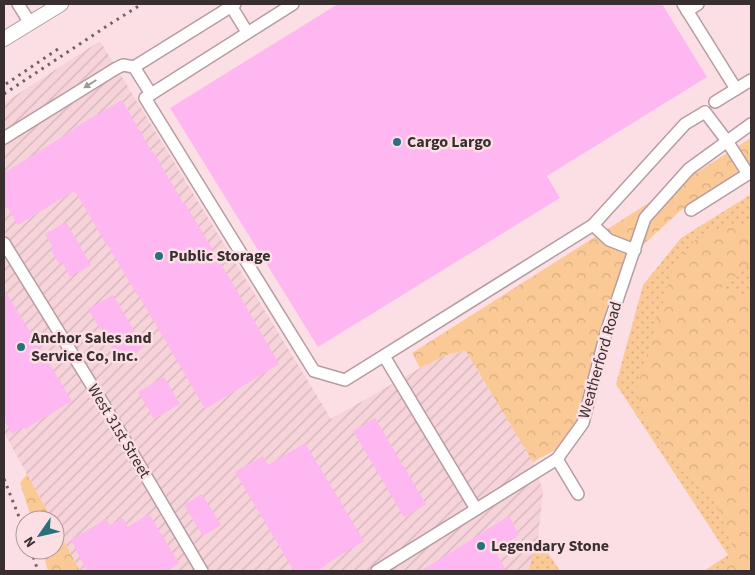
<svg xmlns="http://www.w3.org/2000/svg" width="755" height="575" font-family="'Source Sans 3',sans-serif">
	<defs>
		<pattern id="industrial-furrows" width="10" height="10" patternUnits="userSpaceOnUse" patternTransform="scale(1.25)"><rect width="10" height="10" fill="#f6d2d9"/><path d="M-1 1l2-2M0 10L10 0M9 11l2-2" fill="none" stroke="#d4b5bb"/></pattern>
		<pattern id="green-dots" width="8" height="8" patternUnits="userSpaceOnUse" patternTransform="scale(1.25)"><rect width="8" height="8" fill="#fac996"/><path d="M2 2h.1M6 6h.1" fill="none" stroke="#d7ad82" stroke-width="1.8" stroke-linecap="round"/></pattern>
		<pattern id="forest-crowns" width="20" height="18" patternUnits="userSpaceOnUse" patternTransform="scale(1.25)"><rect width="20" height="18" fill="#fac996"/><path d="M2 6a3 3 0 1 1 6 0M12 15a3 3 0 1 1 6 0" fill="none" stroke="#d7ad82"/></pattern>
	</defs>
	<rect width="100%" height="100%" fill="#fbdfe4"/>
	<!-- industrial -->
	<polygon fill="url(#industrial-furrows)" points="100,41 331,419 420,368 449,354 466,351 533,462 543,491 538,538 528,571 80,571 55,525 55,520 52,520 4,432 4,103"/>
	<!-- green -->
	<g fill="url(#green-dots)">
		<polygon points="750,195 751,198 751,571 704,571 728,555 616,384 643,285 681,238"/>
		<polygon points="538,538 560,571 528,571"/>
	</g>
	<!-- forest -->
	<g fill="url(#forest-crowns)">
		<polygon points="751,138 751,164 680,211 643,245 627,277 579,429 559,448 533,462 466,351 449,354 420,368 412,353"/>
		<polygon points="751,224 751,262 747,267 720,289 751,296 751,571 725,571 732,544 716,504 685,474 645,417 636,391 674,265 697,238 727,225"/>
		<polygon points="27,474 52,520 32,520 20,483"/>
		<polygon points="55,525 80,571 48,571 42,550 55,550"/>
	</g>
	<!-- building -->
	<g fill="#feb7f1">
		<polygon points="338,4 662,4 707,77 547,176 560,198 318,347 170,108"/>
		<polygon points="122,100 152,152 153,151 183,203 184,202 215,253 279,364 205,409 138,294 137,295 107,244 106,244 76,193 75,193 74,191 18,225 4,202 4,173 75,129 74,128"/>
		<polygon points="66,222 91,265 70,277 62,262 59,264 50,248 53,247 45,234"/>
		<polygon points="4,289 72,401 25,429 24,427 12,434 4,420"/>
		<polygon points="113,295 144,347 120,362 88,309"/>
		<polygon points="164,377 180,404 154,419 138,392"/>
		<polygon points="375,418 426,504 404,517 353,431"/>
		<polygon points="305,443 364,541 326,564 327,565 317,571 294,571 235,472 263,456 268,465"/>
		<polygon points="202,494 221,525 203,536 184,505"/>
		<polygon points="149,514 179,563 165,571 87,571 71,540 106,519 110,525 123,518 128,527"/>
		<polygon points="509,516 519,535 495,550 506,571 421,571"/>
	</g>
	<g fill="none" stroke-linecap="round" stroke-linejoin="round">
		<!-- minor casing -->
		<g stroke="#b79ca1" stroke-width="14">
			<g id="minor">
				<polyline points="18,4 30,23"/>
				<polyline points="293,4 145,98 314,371 345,380 593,225 685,124 705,112 727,141 748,174"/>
				<polyline points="683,4 736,89"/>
				<polyline points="231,6 247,32"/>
				<polyline points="687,11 698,4"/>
				<polyline points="134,67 151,94"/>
				<polyline points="715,102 751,80"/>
				<polyline points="4,138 115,69 123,65 134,67 235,4"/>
				<polyline points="691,210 751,172"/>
				<polyline points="593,225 609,240 635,250"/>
				<polyline points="4,243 104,405 202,571"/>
				<polyline points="384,356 476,509"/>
				<polyline points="557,459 578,494"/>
				<polyline points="377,571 557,459 583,423 606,333 645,218 689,169 751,124"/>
			</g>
		</g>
		<!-- major casing -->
		<g stroke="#b79ca1" stroke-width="16">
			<polyline id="major" points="4,39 61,4"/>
		</g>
		<!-- minor -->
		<use href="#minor" stroke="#fff" stroke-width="11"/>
		<!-- major -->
		<use href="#major" stroke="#fff" stroke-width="14"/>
		<!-- rail -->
		<g stroke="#706164" stroke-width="3" stroke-dasharray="2.5 5" stroke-linecap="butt">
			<polyline points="6,84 58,49"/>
			<polyline points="4,94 110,24 142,4"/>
			<polyline points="4,479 25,532"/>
			<polyline points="31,550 38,571"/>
		</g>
	</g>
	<!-- one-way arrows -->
	<defs><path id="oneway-solid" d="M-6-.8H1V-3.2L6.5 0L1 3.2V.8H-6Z" transform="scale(1.25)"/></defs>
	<use fill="#9c9798" href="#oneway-solid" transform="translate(90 84) rotate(148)"/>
	<!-- markers -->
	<g fill="#28717a" stroke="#fbdfe4" stroke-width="2">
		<circle cx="397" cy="142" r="5"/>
		<circle cx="159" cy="256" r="5"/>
		<circle cx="21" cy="347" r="5"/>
		<circle cx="481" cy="546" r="5"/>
	</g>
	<g text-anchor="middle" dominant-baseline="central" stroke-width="5" stroke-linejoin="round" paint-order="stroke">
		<!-- poi labels -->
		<g font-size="16" font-weight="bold" fill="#392f31" stroke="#fbdfe4" text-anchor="start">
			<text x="407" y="142">Cargo Largo</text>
			<text x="169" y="256">Public Storage</text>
			<text x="31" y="338">Anchor Sales and<tspan x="31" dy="18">Service Co, Inc.</tspan></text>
			<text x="491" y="546">Legendary Stone</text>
		</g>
		<!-- street labels -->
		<g font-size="16" fill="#392f31" stroke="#fbdfe4">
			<text transform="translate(600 360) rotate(-74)">Weatherford Road</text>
			<text transform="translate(119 431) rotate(59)">West 31st Street</text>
		</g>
	</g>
	<!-- border -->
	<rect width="755" height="575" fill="none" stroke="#392f31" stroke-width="10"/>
	<!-- north arrow -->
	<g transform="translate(40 535) rotate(236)"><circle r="24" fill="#fbdfe4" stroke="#ad999c"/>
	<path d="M0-4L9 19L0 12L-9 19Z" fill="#28717a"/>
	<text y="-8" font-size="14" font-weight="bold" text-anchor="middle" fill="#392f31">N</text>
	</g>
</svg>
